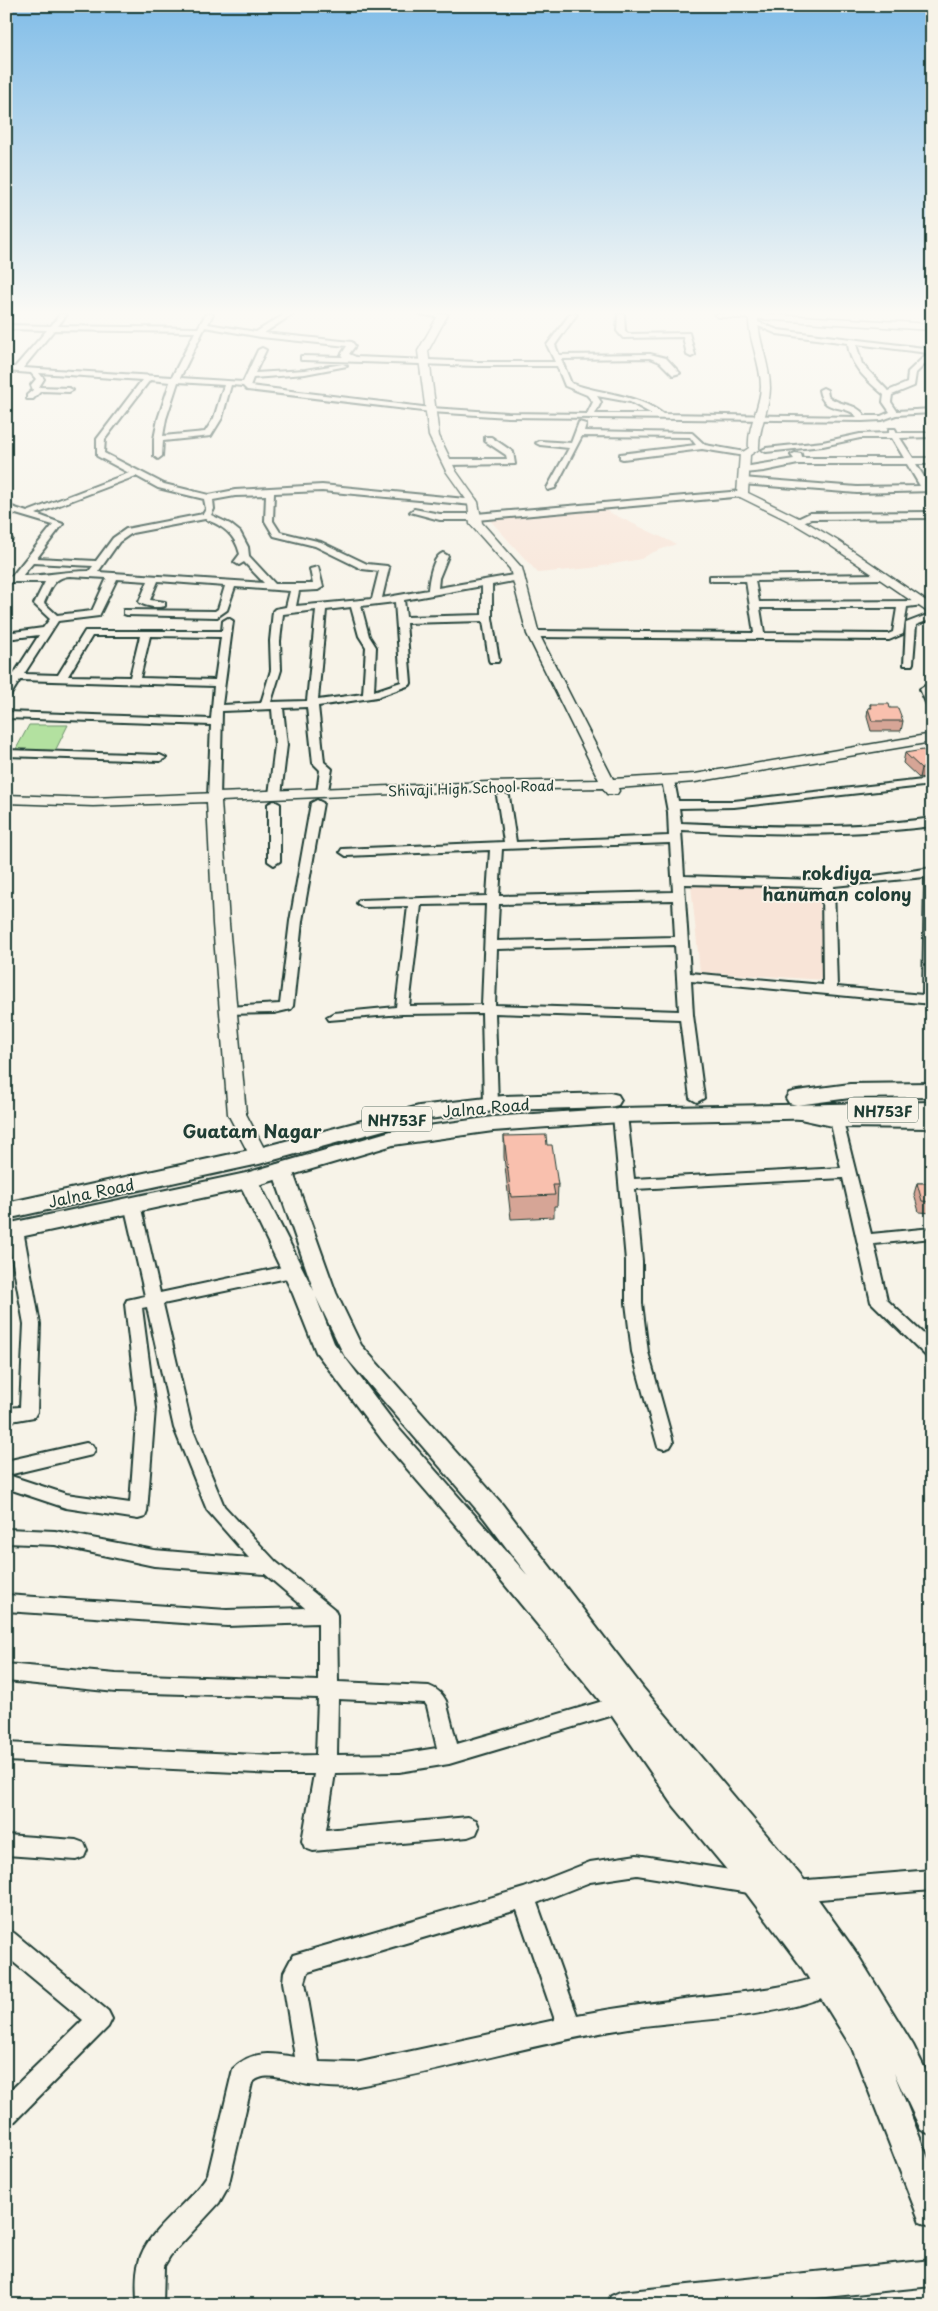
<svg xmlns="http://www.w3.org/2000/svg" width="938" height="2311" font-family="'Playpen Sans',sans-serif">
	<rect width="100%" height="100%" fill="#f7f3e8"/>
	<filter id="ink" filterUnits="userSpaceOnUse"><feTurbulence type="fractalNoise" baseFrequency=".02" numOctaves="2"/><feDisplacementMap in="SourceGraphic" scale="10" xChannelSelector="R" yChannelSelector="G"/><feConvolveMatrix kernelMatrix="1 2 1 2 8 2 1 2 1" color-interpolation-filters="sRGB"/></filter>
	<g filter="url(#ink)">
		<!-- built -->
		<g fill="#f8e4d7">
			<polygon points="600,508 676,544 651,553 641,559 591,568 538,573 488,518"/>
			<polygon points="691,885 818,889 825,980 700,972"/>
		</g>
		<!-- green -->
		<polygon fill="#b3e1a0" stroke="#698f6a" points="29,725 68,725 55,751 16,749"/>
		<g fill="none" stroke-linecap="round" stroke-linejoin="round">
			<!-- minor casing -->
			<g stroke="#1f3d34" stroke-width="4">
				<g id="minor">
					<path d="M60,314H67L58,326L198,328L206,314H213L208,324L256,332L285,314H293L264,333L352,342L355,346L349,354L356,357L477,362H555L547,345L570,314H577L555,345L559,355L650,354L666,358L680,373L673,375L660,362L650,358L561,359L571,383C602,395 635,393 663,414L857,417C847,403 823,415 819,390L823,388L827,390L828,396C841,407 856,402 865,416H881L890,412L883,402L884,395C868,381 849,366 848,343L777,334L751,323V321L753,320L778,330L932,349V357L916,373L914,386L892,395L891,402L897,411L932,409V413L896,415L882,420L862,421L508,417L431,412L247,390L243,386L231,385L222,418L211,436L163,441L162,456L158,459L154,456V439L158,419L170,382L150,380L105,439L104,453L164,484L209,495L235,490L322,485L476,500V504L473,505L322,491L274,493L273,521L280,532L321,542L367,564L387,566L389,568L382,598L428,590C429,580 432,557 443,553L448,556L439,578L438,588L519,574L524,577L519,580L492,585V618L499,660L498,662H490L489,660L483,621L406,623L411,683L410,685L377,697L318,706L324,762L332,769L327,795H319L317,793L320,770L313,763L307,707L283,708L287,745L281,795L275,798L269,795L275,745L272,709L222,711L220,798L214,801L208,798L211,725L6,718V712L211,719L214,686L20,680L10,696L6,697V685L10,680H6V674H14L39,635L6,639V633L43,628L50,619L34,604L45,582H10L7,581L6,578L12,576L53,525L6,511V505L27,512L129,473L97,456V439L142,380L39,373L44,379L39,387L69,388L73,390L69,392L41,391L33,399H27V395L33,390L31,385L36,379L31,373L6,371V367H15L47,330L6,329V325L51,326ZM205,327L261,337L347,346L341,355L343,357L301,356V360H304L477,366H557L565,386L587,395L593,402L587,414L508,413L431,408L250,386L253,378L305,374L347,366L343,364L305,370L255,373L266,350L262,348L258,350L243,382L180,378ZM54,330L195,332L172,377L23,368ZM856,344L928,353L908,372L907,383L888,391L862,364ZM178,382L224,385L214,418L205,432L163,436L166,419ZM597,396L630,402L652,414H595L601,402ZM136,476L158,488L204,499L206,509L203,514L126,529L113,538L96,561L37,558L63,524L36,514ZM266,495L265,521L274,536L315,546L362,569L379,571L372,599L296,606L299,591L318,590L323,587L318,567L310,569L313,584H275L249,556L248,547L240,532L230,524L211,515L214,509L213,500L235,496ZM205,519C223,526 235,534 240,554L234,562L239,565L244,562L264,583L98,572L119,542L132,533ZM33,563L93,566L89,571C65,571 46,576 22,576ZM70,576L107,578L92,611L57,615L44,603C50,590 53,577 70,576ZM117,579L148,581L139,602C145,607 158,608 165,606V602L150,600L158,581L225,586L218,609L215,611L124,610V614L127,615L217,617L227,610L235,587L290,591L286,607L275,609L273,611L270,641L271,670L261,703L222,705L233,621L228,618L223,621L222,631H85L58,675L24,674L58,621L99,616ZM482,586V615L406,617L404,600ZM395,602L401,682L374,691L376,647L369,636L361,606ZM351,607L359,636L366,647L363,694L318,700L326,610ZM316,610L307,701L271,702L281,670L280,641L283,614ZM92,636H140L130,677L68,676ZM150,636L221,637L215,680L140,678Z"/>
					<polygon points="420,314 445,314 447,316 443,318"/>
					<polygon points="618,314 624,314 625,331 628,334 689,333 695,355 691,357 687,355 683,337 623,338 617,331"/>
					<polygon points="579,422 586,424 584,431 692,433 705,445 745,452 749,454 745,456 702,449 623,459 620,458 620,454 696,445 690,437 582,436 555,488 548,490 547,488 569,448 540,445 536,443 540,441 571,443"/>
					<polygon points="889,429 895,429 897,433 932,433 932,437 900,438 913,458 932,458 932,464 916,464 929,485 932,485 932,491 857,493 743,484 739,481 743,478 857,487 920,486 907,464 798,464 764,471 744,473 740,470 744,467 794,459 791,455 795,453 801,454 802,458 904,458 892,438 860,438 823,446 766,452 762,450 766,448 823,442 860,434 889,433"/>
					<polygon points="485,437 491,437 513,452 515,464 447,465 443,462 447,459 507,459 506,455 485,441"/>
					<polygon points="742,491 746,494 745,496 476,520 440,520 410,512 414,509 440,514 476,514"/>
					<polygon points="932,512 932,518 811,519 797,524 793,521 810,513"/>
					<polygon points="6,536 12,539 6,543"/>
					<path d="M882,574L887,577L885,579L755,581L759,602L923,601V605L907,607L903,634L889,640L533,637L528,634L533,631L754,633L746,581H713L710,580V576ZM760,608H897L893,632L888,634L764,633Z"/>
					<polygon points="932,613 932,619 916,625 913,663 912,665 904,665 906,623"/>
					<polygon points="925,686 929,687 932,692 932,708 927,705 920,689"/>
					<polygon points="6,750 160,755 166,758 160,761 6,756"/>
					<path d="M668,777L674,780L678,801H734L932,779V785L734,807L679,808L681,823C765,827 848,830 932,818V826C848,837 765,834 681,830L684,876L814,880L874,876L932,868V1004L691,981L693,1015L704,1098L697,1102L690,1098L680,1019L495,1013L498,1104L491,1109L484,1104L482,1013L402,1014L329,1020L327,1017L334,1013L396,1007L408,906L363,907L357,903L359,900L487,896L490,850L346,856L340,852L342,849L504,842L497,796L503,793L509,796L516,842L669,836L668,812L662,780ZM670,843L673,892L499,896L502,849ZM925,877L923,995L837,987L834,886ZM684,884L822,887L823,985L690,973ZM673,900L675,937L497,941L499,904ZM486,904L482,1005L409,1006L421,905ZM675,945L679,1011L495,1005L497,949Z"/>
					<polygon points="317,800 323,803 302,921 293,1006 291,1009 274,1013 223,1014 221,1011 223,1008 228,1007 280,1004 290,921 311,803"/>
					<polygon points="274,801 280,804 280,861 274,865 268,861 268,804"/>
					<polygon points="620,1110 627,1115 634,1179 841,1168 830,1120 837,1115 842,1117 871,1234 932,1228 932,1238 874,1244 887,1300 932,1342 932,1358 926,1356 871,1302 843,1178 635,1189 642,1261 642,1303 648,1352 673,1442 670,1447 664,1449 658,1447 632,1352 626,1303 626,1261 613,1115"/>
					<path d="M132,1199L137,1200L140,1204L160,1293L292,1265L298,1267L300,1271L298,1275L292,1277L163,1304L192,1428L224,1506L276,1562L334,1609L337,1615L338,1682L429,1686C437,1689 442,1693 446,1701L457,1744L620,1696L627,1699L630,1705L627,1711L449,1764L399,1772L335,1773L326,1830L468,1817L476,1820L479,1827L476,1834L468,1837L313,1851L305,1848L302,1841L314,1774H275L6,1761V1743L275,1756L316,1755L318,1698L116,1692L6,1681V1664L116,1674L318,1681V1623L227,1626L6,1611V1595L227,1610L305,1608L265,1574L154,1566L55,1545L6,1543V1529L55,1531L154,1550L249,1558L207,1510L174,1428L147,1307L142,1308L155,1408L147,1512L145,1517L138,1519L66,1508L6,1488V1461L86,1443L92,1445L95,1450L92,1455L8,1475L66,1494L130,1503L137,1408L125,1304L127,1300L145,1296L124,1204L127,1200ZM338,1699L425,1703L427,1706L437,1748L399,1754L337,1755Z"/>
					<polygon points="15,1225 21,1226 23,1230 40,1324 37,1412 34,1417 6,1422 6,1408 20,1407 24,1324 7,1230 9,1226"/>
					<polygon points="6,1835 76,1840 84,1843 87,1850 84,1857 76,1860 6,1855"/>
					<path d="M637,1855L755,1874L763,1877L766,1884L763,1891L755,1894L637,1875L590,1882L537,1903L577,2015C621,2007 665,2001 709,1996C749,1991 791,1988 829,1973L837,1976L840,1984L837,1992C772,2020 698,2018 629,2028C538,2042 449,2070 358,2086C343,2089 324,2087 309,2085C292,2083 266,2068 252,2083L228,2187L219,2203L170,2256L164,2266L163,2305H137C137,2291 135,2275 139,2262C147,2229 190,2204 208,2174L233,2069C251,2050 271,2053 295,2057L283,1982L284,1972L293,1955L524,1888L590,1862ZM517,1910L555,2020L356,2063L319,2062L305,1982L308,1972Z"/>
					<polygon points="932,1870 932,1890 795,1901 787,1898 784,1891 787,1884 795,1881"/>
					<polygon points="6,1930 14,1933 108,2011 112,2019 108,2027 15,2121 6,2124 6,2095 83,2020 6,1956"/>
					<polygon points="932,2260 932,2286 748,2305 607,2305 611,2296 620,2292"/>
				</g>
			</g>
			<!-- tertiary casing -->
			<g stroke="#1f3d34" stroke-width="3">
				<g id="tertiary">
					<polygon points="439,314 448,314 428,351 439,436 456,471 478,502 482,523 522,568 539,634 613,779 695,774 932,734 932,742 695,782 618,788 619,791 617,794 607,794 603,788 489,790 221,801 229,924 246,1114 268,1156 266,1160 259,1162 252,1160 228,1114 213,924 207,802 93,806 6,803 6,795 93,798 489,782 599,780 527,634 510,569 470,524 468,502 446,471 429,436 418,351"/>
					<path d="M714,314H766L932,324V330L758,319C758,341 770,364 770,388C770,409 758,428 759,449L750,455L748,493L801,519L838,541L932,605V615L830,545L793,523L738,496L737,494L740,454L749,448C747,427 760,408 761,387C761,363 748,339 749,319L718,317Z"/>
				</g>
			</g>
			<!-- secondary casing -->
			<g stroke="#1f3d34" stroke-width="4">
				<path id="secondary" d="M282,1163L289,1165L292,1170L336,1293L361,1345L502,1504L643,1688L805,1881L857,1954L913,2045L932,2083V2135L921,2130L894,2073L932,2168V2227L920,2222L852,2048L801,1966L747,1894L674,1806L610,1713L460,1530L383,1441L316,1352L293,1294L238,1180L241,1175L248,1173L255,1175L314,1291L272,1170L275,1165ZM316,1297L344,1355L484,1518L528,1576L399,1429L334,1343Z"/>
			</g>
			<!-- primary casing -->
			<g stroke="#1f3d34" stroke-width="4">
				<g id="primary">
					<polygon points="932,1083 932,1097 850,1098 797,1105 789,1103 786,1098 789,1093 797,1091 850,1084"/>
					<polygon points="799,1105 837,1113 932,1114 932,1128 837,1127 791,1117 788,1112 791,1107"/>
				</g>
			</g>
			<!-- trunk casing -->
			<g stroke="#1f3d34" stroke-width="4">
				<g id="trunk">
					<polygon points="610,1093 618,1095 621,1100 618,1105 610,1107 503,1110 420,1120 259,1164 6,1219 6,1203 259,1148 419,1106 503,1096"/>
					<polygon points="932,1102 932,1116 620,1122 493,1131 393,1145 248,1188 6,1240 6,1224 246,1173 391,1131 493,1117 620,1108"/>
				</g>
			</g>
			<!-- minor -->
			<use href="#minor" fill="#f7f3e8" fill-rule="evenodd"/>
			<!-- tertiary -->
			<use href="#tertiary" fill="#f7f3e8" fill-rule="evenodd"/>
			<!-- secondary -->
			<use href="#secondary" fill="#f7f3e8" fill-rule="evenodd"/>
			<!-- primary -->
			<use href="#primary" fill="#f7f3e8" fill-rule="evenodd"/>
			<!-- trunk -->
			<use href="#trunk" fill="#f7f3e8" fill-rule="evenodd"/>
		</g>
		<!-- wall -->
		<g fill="#d6a596" stroke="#1f3d34">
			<polygon points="870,704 890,708 903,721 901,731 871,731 867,717 868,708 870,708"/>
			<polygon points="905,753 932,758 919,778 903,763"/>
			<polygon points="504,1136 547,1145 558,1185 557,1206 554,1206 554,1217 511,1219 504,1157"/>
			<polygon points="917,1183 932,1183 932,1213 919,1212 914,1194"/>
		</g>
		<!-- shaded-wall -->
		<polygon fill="#ae867a" stroke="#1f3d34" points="932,767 932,776 919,778 921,768"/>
		<!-- building -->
		<g fill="#f9c0ae" stroke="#1f3d34">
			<polygon points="870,704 889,704 890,708 898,708 903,721 872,721 868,708 872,708"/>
			<polygon points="923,750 932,758 932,767 921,768 905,753"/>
			<polygon points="546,1135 547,1145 552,1145 558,1185 553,1185 555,1195 511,1197 504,1136"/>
			<polygon points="917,1183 932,1183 932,1202 922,1201"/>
		</g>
	</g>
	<!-- sky -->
	<linearGradient id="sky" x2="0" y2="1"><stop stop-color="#81bde8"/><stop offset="0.49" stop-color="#fbfaf5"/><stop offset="1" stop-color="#fbfaf5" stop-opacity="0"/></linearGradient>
	<rect width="938" height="638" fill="url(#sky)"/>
	<g text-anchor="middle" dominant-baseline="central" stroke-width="4" stroke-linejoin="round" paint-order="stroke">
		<!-- far-street labels -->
		<g font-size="14" fill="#1f3d34" stroke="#f7f3e8">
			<text transform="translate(471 788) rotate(-2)">Shivaji High School Road</text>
		</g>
		<!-- shield labels -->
		<g fill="#f7f3e8" stroke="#60746a" stroke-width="1">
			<rect x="848" y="1097.5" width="70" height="25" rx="4"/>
			<rect x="362" y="1106.5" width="70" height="25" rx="4"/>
		</g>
		<g font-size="15" font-weight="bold" fill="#1f3d34">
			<text x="883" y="1110">NH753F</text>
			<text x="397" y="1119">NH753F</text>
		</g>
		<!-- street labels -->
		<g font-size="16" fill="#1f3d34" stroke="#f7f3e8">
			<text transform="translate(486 1107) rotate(-5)">Jalna Road</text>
			<text transform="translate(91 1192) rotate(-12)">Jalna Road</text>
		</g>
		<!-- neighbourhood labels -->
		<g font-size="18" font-weight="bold" fill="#1f3d34" stroke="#f7f3e8">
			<text x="837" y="872">rokdiya<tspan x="837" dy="21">hanuman colony</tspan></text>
			<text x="252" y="1130">Guatam Nagar</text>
		</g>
	</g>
	<!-- margin -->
	<rect width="938" height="2311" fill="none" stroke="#f7f3e8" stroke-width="25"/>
	<rect x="12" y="12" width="913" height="2286" fill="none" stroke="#1f3d34" stroke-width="2" filter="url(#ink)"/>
</svg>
